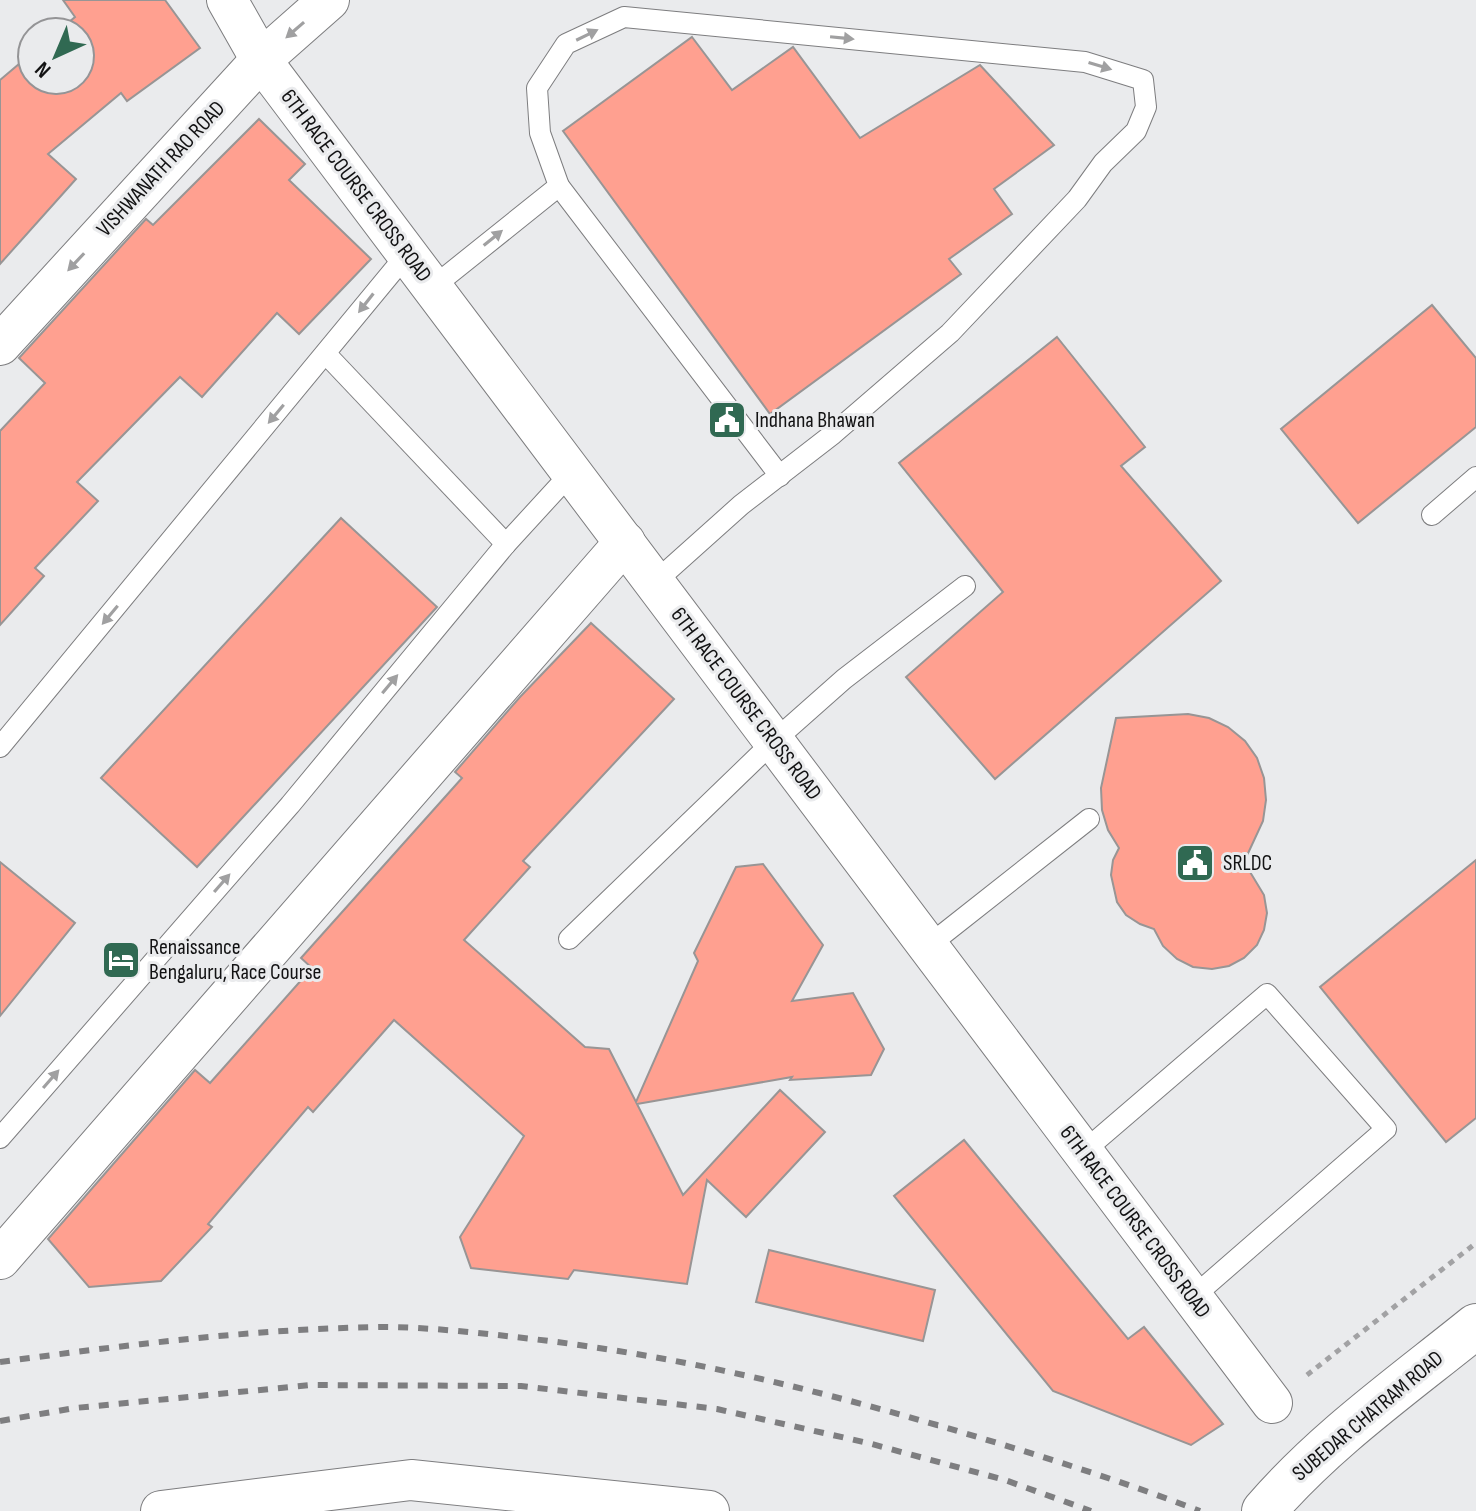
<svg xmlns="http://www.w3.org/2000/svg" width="1476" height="1511" font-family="'Sofia Sans Condensed',sans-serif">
	<rect width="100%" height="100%" fill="#eaebed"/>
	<!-- building -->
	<g fill="#ffa090" stroke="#989595" stroke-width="2">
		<polygon points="63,0 165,0 200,48 127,101 121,93 48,154 76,179 0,264 0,80 32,53 32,80 80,80 80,32 57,32 75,17"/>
		<polygon points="692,37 732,90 793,47 860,138 980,65 1054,145 994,189 1012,214 949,259 961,274 770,414 563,131"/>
		<polygon points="259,119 305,164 289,180 371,259 299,334 277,313 202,397 180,377 77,482 98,501 35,568 44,576 0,625 0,431 45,383 19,358 146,219 153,225"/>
		<polygon points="1432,305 1476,358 1476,427 1358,523 1281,429"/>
		<polygon points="1057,337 1145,447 1121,466 1221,581 995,779 906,677 1003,592 899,463"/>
		<polygon points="341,518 437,607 197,867 101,778"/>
		<polygon points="591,623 674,699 523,861 530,867 464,940 585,1047 609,1049 636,1102 698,961 694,953 736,867 763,864 823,945 792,1001 853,993 884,1049 871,1075 790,1080 792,1077 637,1104 683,1195 780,1090 825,1132 746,1217 707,1180 687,1284 574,1270 568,1279 471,1268 460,1237 524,1136 394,1020 313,1112 308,1107 208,1224 212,1227 161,1281 89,1287 48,1239 195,1070 210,1083 312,968 301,958 462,778 455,772 520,697"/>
		<polygon points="1188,714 1209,718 1228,727 1245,741 1257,758 1264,778 1266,800 1263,821 1244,862 1264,895 1267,913 1264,930 1257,945 1244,958 1229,966 1212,969 1193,967 1177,959 1163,946 1154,929 1140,924 1126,915 1117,902 1111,875 1113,860 1119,848 1108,830 1102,810 1101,788 1116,718"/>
		<polygon points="1476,860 1476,1118 1446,1142 1320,987"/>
		<polygon points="0,862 75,923 0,1016"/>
		<polygon points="964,1140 1128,1339 1144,1327 1223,1424 1191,1445 1053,1391 894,1196"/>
		<polygon points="769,1250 935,1290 923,1341 756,1302"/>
	</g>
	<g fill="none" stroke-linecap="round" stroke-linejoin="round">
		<!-- service casing -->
		<g stroke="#7d7d7f" stroke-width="22">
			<g id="service">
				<polyline points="559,186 780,476"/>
				<polyline points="433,287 559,186 540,133 537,88 566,44 624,17 1085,62 1143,80 1146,107 1136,131 1103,163 1077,199 950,333 833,434 741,505 655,582"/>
				<polyline points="326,354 506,544"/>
				<polyline points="1432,515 1476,477"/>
				<polyline points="0,747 407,254"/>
				<polyline points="569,939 774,741 844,679 965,586"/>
				<polyline points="928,946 1089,819"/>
				<polyline points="0,1138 290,805 506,544 572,472"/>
				<polyline points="1083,1152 1267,994 1386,1129 1193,1297"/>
			</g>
		</g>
		<!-- minor casing -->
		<g stroke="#7d7d7f" stroke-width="42">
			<g id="minor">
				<polyline points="227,0 261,60 1272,1403"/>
				<polyline points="0,345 261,60 329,0"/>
				<polyline points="0,1259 625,542"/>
				<polyline points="161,1511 411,1480 709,1511"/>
			</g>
		</g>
		<!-- secondary casing -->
		<g stroke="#7d7d7f" stroke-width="46">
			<path id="secondary" d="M1264,1511C1325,1440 1403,1385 1476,1326"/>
		</g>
		<!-- path -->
		<polyline stroke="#a2a2a4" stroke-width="5" stroke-dasharray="6 6" stroke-linecap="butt" points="1307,1375 1476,1243"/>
		<!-- service -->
		<use href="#service" stroke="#fff" stroke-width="20"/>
		<!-- minor -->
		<use href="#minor" stroke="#fff" stroke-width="40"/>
		<!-- secondary -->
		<use href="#secondary" stroke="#fff" stroke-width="44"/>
		<!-- rail -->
		<g stroke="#7e7e80" stroke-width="6" stroke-dasharray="10 10" stroke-linecap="butt">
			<path d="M0,1362C126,1345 253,1329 380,1327C425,1327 471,1332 515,1337C662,1353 795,1384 937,1425C1025,1451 1114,1478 1200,1511"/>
			<polyline points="0,1421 75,1408 311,1385 521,1386 717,1409 868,1443 1005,1480 1091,1511"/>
		</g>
	</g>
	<!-- one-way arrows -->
	<defs><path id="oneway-solid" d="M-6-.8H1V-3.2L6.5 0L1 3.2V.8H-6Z" transform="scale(2)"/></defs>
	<g fill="#a0a0a1">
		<use href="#oneway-solid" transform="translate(295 30) rotate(139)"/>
		<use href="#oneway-solid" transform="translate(587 35) rotate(-26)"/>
		<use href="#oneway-solid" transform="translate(842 38) rotate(6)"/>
		<use href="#oneway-solid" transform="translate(1100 66) rotate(17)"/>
		<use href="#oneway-solid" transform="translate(493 238) rotate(-39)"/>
		<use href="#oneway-solid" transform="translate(76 262) rotate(133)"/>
		<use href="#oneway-solid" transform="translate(366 303) rotate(128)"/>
		<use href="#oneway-solid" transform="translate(276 414) rotate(130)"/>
		<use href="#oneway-solid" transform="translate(110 615) rotate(130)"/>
		<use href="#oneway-solid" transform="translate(390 684) rotate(-50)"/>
		<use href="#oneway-solid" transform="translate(222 883) rotate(-49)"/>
		<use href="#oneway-solid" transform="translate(51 1079) rotate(-49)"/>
	</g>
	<!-- icons -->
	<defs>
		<g id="civic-square" transform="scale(2)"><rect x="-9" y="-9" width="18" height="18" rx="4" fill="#306952" stroke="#eaebed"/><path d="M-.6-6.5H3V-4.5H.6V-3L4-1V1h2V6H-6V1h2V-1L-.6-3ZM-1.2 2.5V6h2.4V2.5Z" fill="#fff"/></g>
		<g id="hotel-square" transform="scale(2)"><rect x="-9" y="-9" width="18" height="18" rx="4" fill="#306952" stroke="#eaebed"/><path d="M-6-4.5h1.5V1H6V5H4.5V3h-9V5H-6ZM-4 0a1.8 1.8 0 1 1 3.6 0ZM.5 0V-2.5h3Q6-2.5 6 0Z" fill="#fff"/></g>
	</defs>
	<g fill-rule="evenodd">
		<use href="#civic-square" x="727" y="420"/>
		<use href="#civic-square" x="1195" y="863"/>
		<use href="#hotel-square" x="121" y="960"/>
	</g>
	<g text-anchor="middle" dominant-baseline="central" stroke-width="6" stroke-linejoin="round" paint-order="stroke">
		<!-- street labels -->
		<g font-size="22" fill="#121213" stroke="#eaebed">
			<text transform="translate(161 169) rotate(-47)">VISHWANATH RAO ROAD</text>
			<text transform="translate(356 186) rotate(53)">6TH RACE COURSE CROSS ROAD</text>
			<text transform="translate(746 704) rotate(53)">6TH RACE COURSE CROSS ROAD</text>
			<text transform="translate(1135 1222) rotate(53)">6TH RACE COURSE CROSS ROAD</text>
			<text transform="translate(1368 1416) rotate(-40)">SUBEDAR CHATRAM ROAD</text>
		</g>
		<!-- poi labels -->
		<g font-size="22" fill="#121213" stroke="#eaebed" text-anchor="start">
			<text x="755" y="420">Indhana Bhawan</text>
			<text x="1223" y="863">SRLDC</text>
			<text x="149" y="947">Renaissance<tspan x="149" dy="25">Bengaluru, Race Course</tspan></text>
		</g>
	</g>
	<!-- north arrow -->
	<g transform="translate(56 56) rotate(224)"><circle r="38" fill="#eaebed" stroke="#949496" stroke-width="2"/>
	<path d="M0-6L14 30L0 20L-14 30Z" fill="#306952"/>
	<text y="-12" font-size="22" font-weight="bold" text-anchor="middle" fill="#121213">N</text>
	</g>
</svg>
